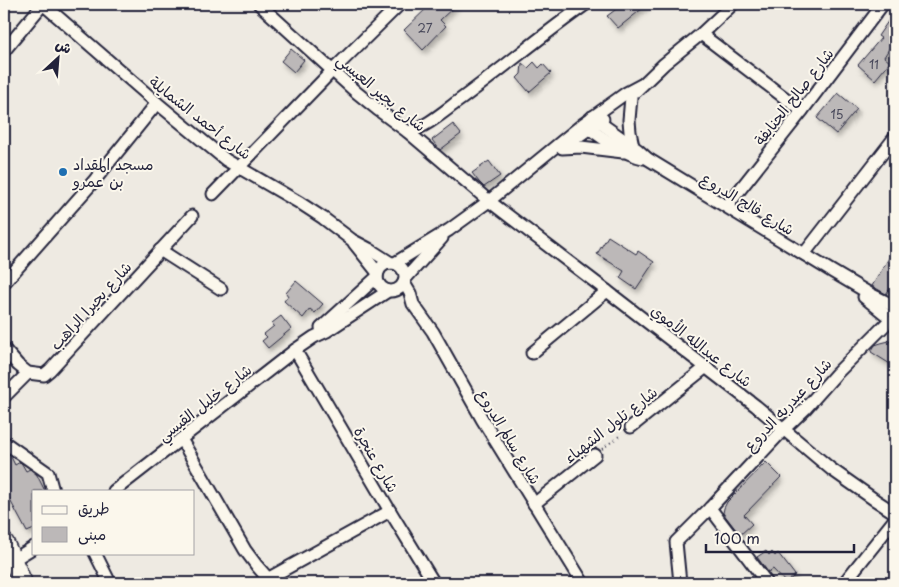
<svg xmlns="http://www.w3.org/2000/svg" width="899" height="587" font-family="'Playpen Sans','Playpen Sans Arabic',sans-serif">
	<defs>
		<filter id="shadow"><feDropShadow dx="2.5" dy="4" stdDeviation="2.5" flood-color="#0004"/></filter>
	</defs>
	<rect width="100%" height="100%" fill="#eeeae2"/>
	<filter id="ink" filterUnits="userSpaceOnUse"><feTurbulence type="fractalNoise" baseFrequency=".02" numOctaves="2"/><feDisplacementMap in="SourceGraphic" scale="10" xChannelSelector="R" yChannelSelector="G"/><feConvolveMatrix kernelMatrix="1 2 1 2 8 2 1 2 1" color-interpolation-filters="sRGB"/></filter>
	<g filter="url(#ink)">
		<!-- building -->
		<g fill="#bcb8b8" stroke="#22223b" filter="url(#shadow)">
			<polygon points="431,4 457,4 440,20 446,26 423,50 404,30"/>
			<polygon points="623,4 648,4 618,28 607,16"/>
			<polygon points="895,11 895,39 884,57 890,62 875,80 858,65 881,38 878,36"/>
			<polygon points="291,49 304,60 294,72 281,61"/>
			<polygon points="534,62 539,68 543,64 551,73 529,92 517,78 521,74 522,63 528,68"/>
			<polygon points="838,93 857,109 836,134 817,118"/>
			<polygon points="453,124 461,134 440,150 432,140"/>
			<polygon points="489,161 500,176 484,187 479,182 472,173"/>
			<polygon points="608,236 636,254 638,251 654,262 636,289 620,278 624,271 597,254"/>
			<polygon points="895,248 895,282 886,294 872,286"/>
			<polygon points="296,281 323,304 315,313 310,309 303,318 284,301 288,296 286,293"/>
			<polygon points="281,316 291,329 268,348 262,341 267,337 264,334 274,326 272,323"/>
			<polygon points="889,341 895,345 895,367 871,352 875,345 881,343"/>
			<polygon points="4,451 10,455 15,465 20,462 22,464 26,471 30,469 37,475 45,491 34,491 34,529 27,532 4,489"/>
			<polygon points="766,462 781,477 744,515 752,524 740,535 723,513 724,508 727,502 733,496"/>
			<polygon points="766,551 769,555 772,552 775,556 778,553 795,575 786,583 773,569 768,572 757,557"/>
		</g>
		<g fill="none" stroke-linecap="round" stroke-linejoin="round">
			<!-- minor casing -->
			<g stroke="#22223b" stroke-width="15">
				<g id="minor">
					<polyline points="43,4 157,103 226,160 300,203 323,218 352,240 369,249 391,263"/>
					<polyline points="259,4 356,92 377,109 408,132 489,201 607,291 756,406 831,469 875,500 895,513"/>
					<polyline points="701,34 802,111"/>
					<polyline points="4,51 43,4"/>
					<polyline points="636,91 664,64 701,34 733,4"/>
					<polyline points="631,97 629,120 630,132 633,146"/>
					<polyline points="592,117 638,150 648,159 833,272 872,295 892,305"/>
					<path d="M586,126C602,138 624,154 643,158"/>
					<path d="M408,132C426,127 442,113 457,102C501,70 542,35 586,4"/>
					<polyline points="573,140 603,119"/>
					<polyline points="562,148 581,147 623,152"/>
					<polyline points="213,194 332,71 400,4"/>
					<polyline points="727,206 802,111 883,4"/>
					<polyline points="354,243 378,273"/>
					<polyline points="160,250 221,289"/>
					<polyline points="804,254 895,137"/>
					<circle cx="391" cy="277" r="14"/>
					<polyline points="395,263 449,230 489,201 583,124 626,93 641,85"/>
					<polyline points="405,279 442,238"/>
					<polyline points="4,283 94,181 157,103"/>
					<polyline points="404,283 410,293 413,304 433,332 482,419 583,583"/>
					<polyline points="864,297 885,314"/>
					<polyline points="321,328 377,277"/>
					<polyline points="4,349 18,365 28,373 44,375 50,370 192,216"/>
					<polyline points="295,350 390,511 434,583"/>
					<polyline points="532,353 607,291"/>
					<polyline points="4,397 28,373"/>
					<polyline points="631,427 705,368"/>
					<polyline points="181,439 245,550 257,566 272,583"/>
					<polyline points="4,442 48,473 53,491"/>
					<polyline points="114,491 295,350 314,337 327,331 388,291"/>
					<polyline points="534,504 595,455"/>
					<polyline points="710,508 767,583"/>
					<polyline points="95,553 110,583"/>
					<polyline points="13,560 34,547"/>
					<polyline points="260,583 390,511"/>
					<polyline points="680,583 676,542 710,508 784,429 805,409 836,374 888,322"/>
					<polyline points="844,583 895,519"/>
				</g>
			</g>
			<!-- highway casing -->
			<g stroke="#22223b" stroke-width="21">
				<polyline id="highway" points="4,542 23,583"/>
			</g>
			<!-- path -->
			<polyline stroke="#22223b" stroke-width="2" stroke-dasharray="1 4" stroke-linecap="butt" points="602,449 622,434"/>
			<!-- minor -->
			<use href="#minor" stroke="#fbf7ec" stroke-width="11"/>
			<!-- highway -->
			<use href="#highway" stroke="#fbf7ec" stroke-width="18"/>
		</g>
	</g>
	<!-- markers -->
	<circle fill="#1f6fb2" stroke="#fbf7ec" stroke-width="2" cx="63" cy="172" r="5"/>
	<g text-anchor="middle" dominant-baseline="central" stroke-width="4" stroke-linejoin="round" paint-order="stroke">
		<!-- number labels -->
		<g font-size="12" fill="#48485a">
			<text x="425" y="28">27</text>
			<text x="874" y="64">11</text>
			<text x="837" y="114">15</text>
		</g>
		<!-- street labels -->
		<g font-size="15" fill="#22223b" stroke="#fbf7ec">
			<text transform="translate(382 92) rotate(40)">شارع بجير العبسي</text>
			<text transform="translate(793 96) rotate(-52)">شارع صالح الحنايفة</text>
			<text transform="translate(201 117) rotate(38)">شارع أحمد الشمايلة</text>
			<text transform="translate(748 203) rotate(31)">شارع فالح الدروع</text>
			<text transform="translate(90 305) rotate(-48)">شارع بحيرا الراهب</text>
			<text transform="translate(702 345) rotate(38)">شارع عبدالله الأموي</text>
			<text transform="translate(204 402) rotate(-38)">شارع خليل القيسي</text>
			<text transform="translate(787 404) rotate(-47)">شارع عبدربه الدروع</text>
			<text transform="translate(610 424) rotate(-38)">شارع تلول الشهباء</text>
			<text transform="translate(510 436) rotate(59)">شارع سالم الدروع</text>
			<text transform="translate(377 459) rotate(60)">شارع عنجرة</text>
		</g>
		<!-- poi labels -->
		<g font-size="15" fill="#22223b" stroke="#fbf7ec" text-anchor="start">
			<text x="73" y="163">مسجد المقداد<tspan x="73" dy="17">بن عمرو</tspan></text>
		</g>
	</g>
	<!-- margin -->
	<rect width="899" height="587" fill="none" stroke="#fbf7ec" stroke-width="20"/>
	<rect x="10" y="10" width="879" height="567" fill="none" stroke="#22223b" stroke-width="2" filter="url(#ink)"/>
	<!-- legend -->
	<rect x="32" y="490" width="162" height="65" fill="#fbf7ec" stroke="#a4a2a5"/>
	<rect x="42" y="506" width="25" height="8" fill="#fbf7ec" stroke="#a4a2a5"/>
	<text x="78" y="514" font-size="15" fill="#22223b">طريق</text>
	<rect x="42" y="527" width="25" height="15" fill="#bcb8b8" stroke="#a4a2a5"/>
	<text x="78" y="540" font-size="15" fill="#22223b">مبنى</text>
	<!-- north arrow -->
	<g transform="translate(58 58) rotate(26)" stroke="#fbf7ec" stroke-width="4" paint-order="stroke">
	<path d="M0-4L9 19L0 12L-9 19Z" fill="#22223b"/>
	<text y="-8" font-size="14" font-weight="bold" text-anchor="middle" fill="#22223b">ش</text>
	</g>
	<!-- scale -->
	<path d="M706 544v8h148v-8" fill="none" stroke="#22223b" stroke-width="2.5"/>
	<text x="714" y="544" font-size="15" fill="#22223b" stroke="#fbf7ec" stroke-width="4" paint-order="stroke">100 m</text>
</svg>
